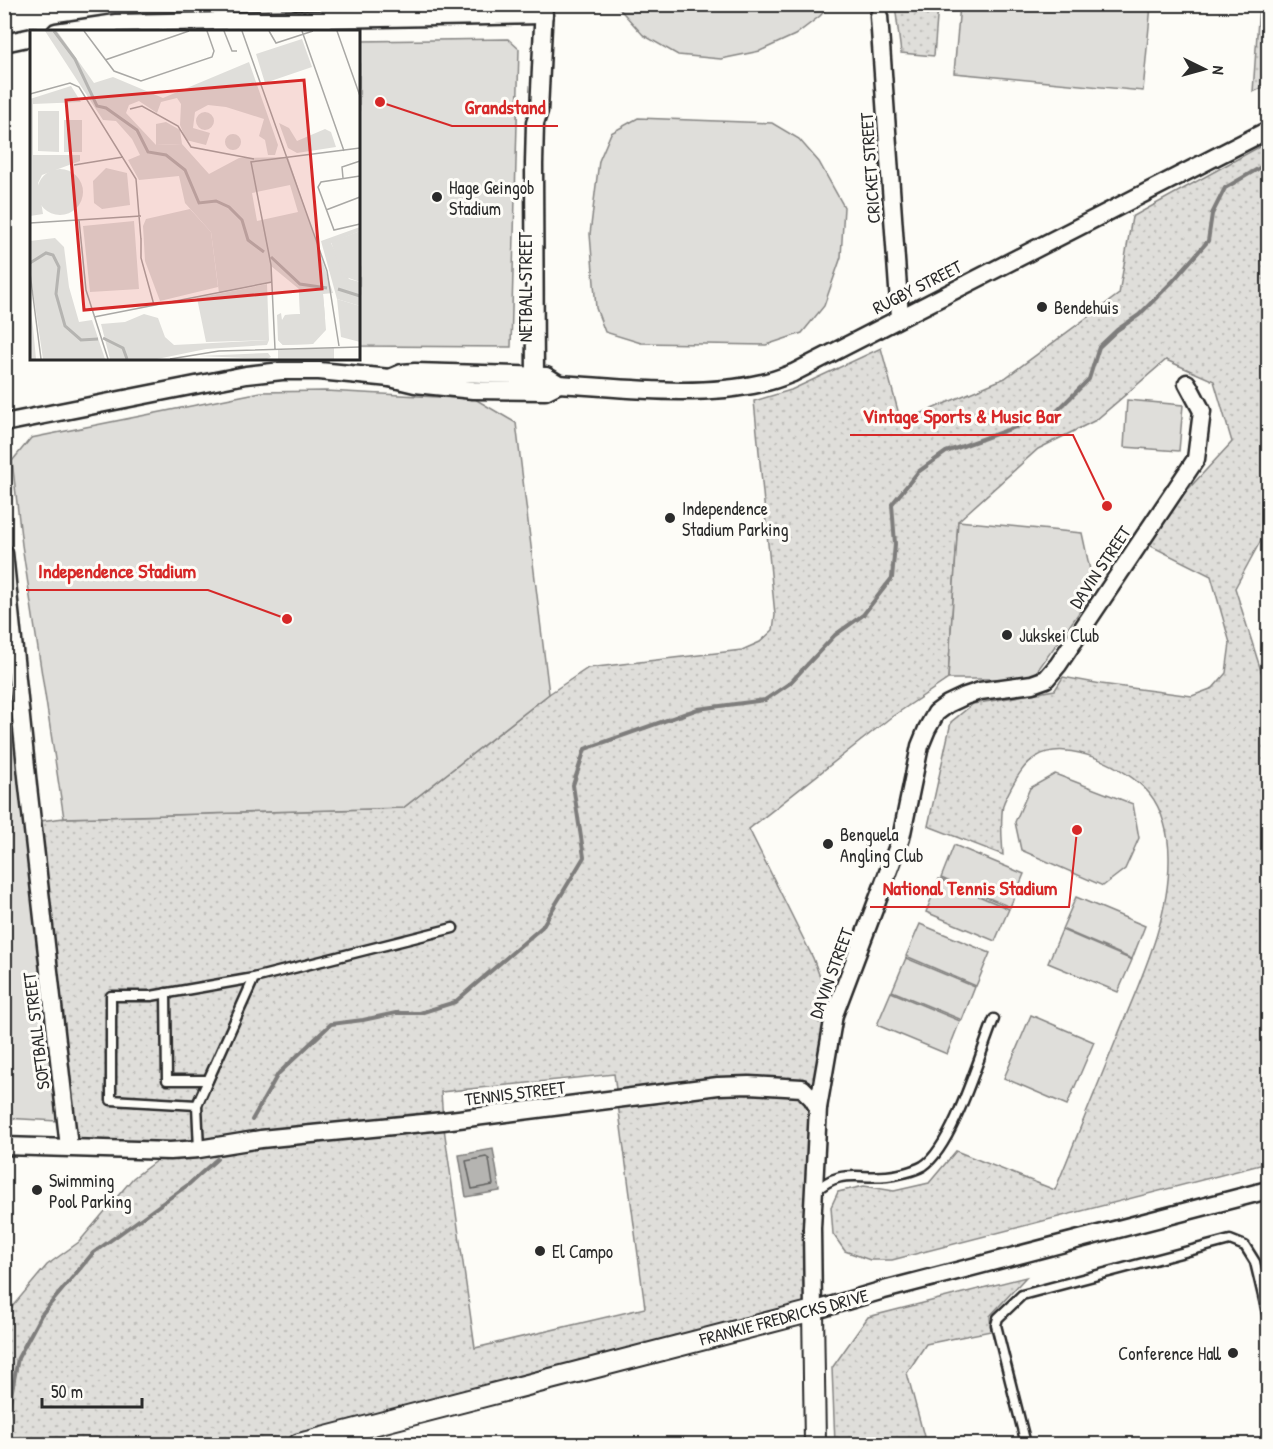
<svg xmlns="http://www.w3.org/2000/svg" width="1273" height="1449" font-family="'Patrick Hand',sans-serif">
	<defs>
		<pattern id="grass-dots" width="8" height="8" patternUnits="userSpaceOnUse" patternTransform="scale(1.5)"><rect width="8" height="8" fill="#dfdeda"/><path d="M2 2h.1M6 6h.1" fill="none" stroke="#c0bfbb" stroke-width="1.8" stroke-linecap="round"/></pattern>
	</defs>
	<rect width="100%" height="100%" fill="#fdfcf7"/>
	<filter id="ink" filterUnits="userSpaceOnUse"><feTurbulence type="fractalNoise" baseFrequency=".0167" numOctaves="2"/><feDisplacementMap in="SourceGraphic" scale="12" xChannelSelector="R" yChannelSelector="G"/><feConvolveMatrix kernelMatrix="1 2 1 2 8 2 1 2 1" color-interpolation-filters="sRGB"/></filter>
	<g filter="url(#ink)">
		<!-- grass -->
		<g fill="url(#grass-dots)" stroke="#858482" stroke-width="1.5" fill-rule="evenodd">
			<polygon points="895,5 938,5 934,56 901,53"/>
			<polygon points="1259,5 1268,5 1268,85 1253,92"/>
			<path d="M1268,142V527L1235,588L1268,693V1163L892,1260H870L845,1251L833,1234L831,1207L838,1192L864,1186L894,1191L929,1183L956,1151L1055,1190C1076,1138 1097,1086 1118,1035C1141,978 1170,919 1169,857C1169,836 1163,810 1149,793C1128,768 1067,737 1036,757C1024,764 1017,777 1011,788C1008,794 1005,799 1003,805C1000,821 1002,839 1003,855L928,826L951,722L973,704L1055,690L1063,677L1101,684L1192,696L1213,688L1226,673L1230,643L1211,576L1147,544L1167,512L1232,442L1214,381L1166,360L1096,420L1038,449L958,521L948,679L890,718L749,829L813,958L834,1015L829,1042L813,1311L285,1444H5V1307H12L47,1265L79,1242L133,1178L169,1151L69,1147L32,822L64,818L403,808L549,694L588,668L742,650L760,642L773,630L775,615L754,401L791,390L881,348L901,422L1005,378L1119,294L1132,217ZM614,1074L645,1308L475,1348L443,1121L441,1092Z"/>
			<polygon points="1026,1277 990,1316 991,1331 926,1344 907,1373 926,1444 835,1444 832,1368 868,1317"/>
		</g>
		<!-- pitch -->
		<g fill="#dfdeda" stroke="#858482" stroke-width="1.5">
			<polygon points="616,5 830,5 820,16 795,35 760,51 721,59 678,55 643,35"/>
			<polygon points="960,5 1151,5 1143,91 954,73"/>
			<polygon points="508,39 519,49 511,347 359,346 359,41"/>
			<polygon points="638,118 772,123 799,139 819,162 844,207 841,257 824,306 802,333 766,345 641,343 605,332 596,308 590,234 599,161 611,133"/>
			<polygon points="326,391 475,399 516,423 549,694 403,808 64,818 22,545 12,461 31,438 261,392"/>
			<polygon points="1127,400 1183,405 1179,451 1124,447"/>
			<polygon points="958,521 1082,533 1092,579 1091,596 1035,674 1024,679 948,679"/>
			<polygon points="4,687 11,687 43,947 57,1121 5,1118"/>
			<polygon points="1055,774 1133,804 1139,838 1125,869 1103,886 1021,850 1015,822 1030,788"/>
			<polygon points="954,845 1024,874 1010,907 941,878"/>
			<polygon points="939,879 1009,909 995,941 926,912"/>
			<polygon points="1076,897 1145,926 1132,959 1062,929"/>
			<polygon points="920,924 990,953 976,986 906,956"/>
			<polygon points="1062,930 1132,960 1118,992 1048,963"/>
			<polygon points="906,958 975,987 962,1020 892,991"/>
			<polygon points="891,992 960,1021 947,1054 877,1025"/>
			<polygon points="1031,1015 1094,1042 1067,1105 1004,1078"/>
		</g>
		<!-- water -->
		<polygon fill="#b5b4b1" stroke="#7e7d7b" stroke-width="1.5" points="493,1149 500,1191 466,1197 459,1155"/>
		<g fill="none" stroke-linecap="round" stroke-linejoin="round">
			<!-- shore -->
			<polygon stroke="#626261" stroke-width="1.5" points="486,1157 489,1159 493,1185 472,1189 466,1161"/>
			<!-- stream -->
			<g stroke="#7e7d7b" stroke-width="4">
				<polyline points="252,1120 278,1074 331,1024 363,1020 396,1013 420,1013 455,1002 542,927 584,857 573,785 585,749 698,709 765,700 790,683 835,635 863,615 892,578 895,544 892,504 918,472 946,452 1055,413 1089,379 1099,347 1117,330 1139,315 1173,281 1208,241 1212,214 1225,188 1268,163"/>
				<polyline points="4,1434 18,1358 41,1315 93,1253 189,1184 217,1159"/>
			</g>
			<!-- service casing -->
			<g stroke="#2b2b2b" stroke-width="13">
				<g id="service">
					<polyline points="166,993 167,1080 208,1080"/>
					<polyline points="197,1105 111,1100 111,996 151,996 254,978"/>
					<polyline points="199,1149 197,1105 254,978 453,928"/>
					<path d="M815,1192C839,1168 857,1179 887,1176C898,1175 914,1171 923,1166C953,1147 980,1053 994,1019"/>
					<polyline points="1026,1444 996,1325 998,1318 1022,1295 1230,1240 1245,1246 1255,1262 1268,1317"/>
				</g>
			</g>
			<!-- minor casing -->
			<g stroke="#2b2b2b" stroke-width="21">
				<g id="minor">
					<polyline points="879,16 900,317"/>
					<polyline points="56,32 116,23 544,15"/>
					<polyline points="4,43 32,37"/>
					<path d="M390,378L402,373L415,372L546,376L559,384C624,388 698,398 762,383C773,381 783,377 793,373L1268,130"/>
					<polyline points="535,384 534,164 535,123 539,111 544,5"/>
					<polyline points="4,423 246,375 282,371 319,371 390,378 415,384 473,390 545,391 559,384"/>
					<polyline points="4,553 28,786 69,1147"/>
					<polyline points="818,1108 834,1015 901,838 920,746 927,729 936,713 948,704 965,696 980,691 1032,684 1046,679 1058,665 1196,459 1202,411 1187,383"/>
					<polyline points="4,1146 170,1151 199,1149 261,1139 443,1121 718,1086 749,1085 802,1088 812,1098 818,1108 812,1228 813,1311 880,1291 1268,1190"/>
				</g>
			</g>
			<!-- tertiary casing -->
			<g stroke="#2b2b2b" stroke-width="24">
				<polyline id="tertiary" points="299,1444 813,1311 815,1444"/>
			</g>
			<!-- service -->
			<use href="#service" stroke="#fdfcf7" stroke-width="8"/>
			<!-- minor -->
			<use href="#minor" stroke="#fdfcf7" stroke-width="16"/>
			<!-- tertiary -->
			<use href="#tertiary" stroke="#fdfcf7" stroke-width="20"/>
		</g>
	</g>
	<!-- markers -->
	<g fill="#2b2b2b" stroke="#fdfcf7" stroke-width="2">
		<circle cx="437" cy="197" r="6"/>
		<circle cx="1042" cy="307" r="6"/>
		<circle cx="670" cy="518" r="6"/>
		<circle cx="1007" cy="635" r="6"/>
		<circle cx="828" cy="844" r="6"/>
		<circle cx="37" cy="1190" r="6"/>
		<circle cx="540" cy="1251" r="6"/>
		<circle cx="1233" cy="1353" r="6"/>
	</g>
	<g text-anchor="middle" dominant-baseline="central" stroke-width="6" stroke-linejoin="round" paint-order="stroke">
		<!-- street labels -->
		<g font-size="18" fill="#2b2b2b" stroke="#fdfcf7">
			<text transform="translate(870 168) rotate(-94)">CRICKET STREET</text>
			<text transform="translate(525 287) rotate(-90)">NETBALL STREET</text>
			<text transform="translate(917 287) rotate(-27)">RUGBY STREET</text>
			<text transform="translate(1100 567) rotate(-56)">DAVIN STREET</text>
			<text transform="translate(831 973) rotate(-70)">DAVIN STREET</text>
			<text transform="translate(36 1031) rotate(-97)">SOFTBALL STREET</text>
			<text transform="translate(515 1093) rotate(-7)">TENNIS STREET</text>
			<text transform="translate(784 1317) rotate(-15)">FRANKIE FREDRICKS DRIVE</text>
		</g>
		<!-- poi labels -->
		<g font-size="18" fill="#2b2b2b" stroke="#fdfcf7" text-anchor="start">
			<text x="449" y="187">Hage Geingob<tspan x="449" dy="21">Stadium</tspan></text>
			<text x="1054" y="307">Bendehuis</text>
			<text x="682" y="508">Independence<tspan x="682" dy="21">Stadium Parking</tspan></text>
			<text x="1019" y="635">Jukskei Club</text>
			<text x="840" y="834">Benguela<tspan x="840" dy="21">Angling Club</tspan></text>
			<text x="49" y="1180">Swimming<tspan x="49" dy="21">Pool Parking</tspan></text>
			<text x="552" y="1251">El Campo</text>
			<text x="1221" y="1353" text-anchor="end">Conference Hall</text>
		</g>
	</g>
	<!-- overview -->
	<g transform="translate(30 30)">
		<rect width="330" height="330" fill="#fdfcf7"/>
		<path d="M15,1H27L64,53L83,47L133,68L219,32L248,115L245,125H238L235,110L229,106L234,89L196,77L178,75L165,82L163,98L180,103L176,115L156,110L150,95L151,74L147,68L131,72L127,83L109,71L99,75L96,83L126,115L152,114L179,144L209,128L258,127L303,263L293,264L295,286L283,314L253,315L248,310L257,296L255,285L270,284L269,259L241,236L242,252L189,263L181,202L155,173L149,146L109,150L98,130L110,125L102,109L86,91L73,90ZM260,155L268,182L227,191L222,163ZM272,9L282,37L235,53L226,24ZM41,56L51,72L3,74V125H50V131L12,145L8,153L13,184L0,186V69ZM249,93L259,98L267,111L295,99L301,102L306,117L267,123L258,118ZM330,197V201L301,213L319,249L330,252V276L307,269L291,211ZM25,208L34,217L39,257L49,292L62,290L75,329H13L0,241V211ZM0,274L3,297L6,329H0ZM238,323L241,327L237,329L169,326Z" fill="#dfdeda" fill-rule="evenodd"/>
		<path d="M307,269L330,276V312L311,307ZM114,284L128,288L135,307L144,315L239,310L237,315L176,319L127,329H80L71,294L95,292Z" fill="#dfdeda"/>
		<path d="M8,81H29V122L8,121ZM166 91a9 9 0 1 1 18 0a9 9 0 1 1-18 0ZM34,90H52V122H34ZM136,92L150,100L152,114L126,115V94ZM195 112a8 8 0 1 1 16 0a8 8 0 1 1-16 0ZM76,138L97,143L100,175L72,179L64,173L63,151ZM7 162a23 23 0 1 1 46 0a23 23 0 1 1-46 0ZM160,179L181,202L188,257L130,271L115,231L113,196L116,189ZM104,191L109,259L60,262L53,196ZM330,201V252L313,246L301,212ZM237,254L239,310L176,312L167,268ZM269,259L293,264L296,300L283,314L253,315L248,310L247,285L251,283L252,290L255,285L270,284ZM304,318V329H248V320Z" fill="#dfdeda"/>
		<path fill="none" stroke="#b5b4b1" stroke-width="3" d="M24,1L45,29L67,76L76,78L107,100L118,122L136,125L155,140L169,173L186,171L199,177L212,190L218,210L234,222M241,227L270,254L297,258M0,233L16,223L23,225L29,237L26,264L35,296L51,310L68,309M308,259L330,266M73,308L93,318L97,329"/>
		<path fill="none" stroke="#a9a8a5" stroke-width="1.5" d="M54,1L84,41L111,51L182,27L184,21L177,1M194,1L202,21H207M212,1L297,241L309,316M239,1L246,13L283,1M272,1L314,121M307,1L330,66M75,30L159,1M0,64L40,53L49,57L106,149L111,210M100,79L112,76L148,96L161,117L224,129M44,135L93,127M330,146L291,152L288,157L304,200L330,194M313,148L312,137L330,131M296,180L330,167M49,190L56,260L78,329M0,193L111,186M111,208V228L124,275M0,243L11,329M64,287L242,252M245,319L241,235L221,132L330,118M140,329L189,321L330,317"/>
		<path fill="#d62828" fill-opacity="0.15" stroke="#d62828" stroke-width="3" d="M274,50L292,259L54,280L36,70Z"/>
		<rect width="330" height="330" fill="none" stroke="#2b2b2b" stroke-width="3"/>
	</g>
	<!-- callouts -->
	<path fill="none" stroke="#d62828" stroke-width="2" d="M380 102L452 126H558M1107 506L1073 435H850M287 619L208 590H26M1077 830L1069 907H870"/>
	<g fill="#d62828" stroke="#fdfcf7" stroke-width="2">
		<circle cx="380" cy="102" r="6"/>
		<circle cx="1107" cy="506" r="6"/>
		<circle cx="287" cy="619" r="6"/>
		<circle cx="1077" cy="830" r="6"/>
	</g>
	<g font-size="20" text-anchor="middle" font-weight="bold" fill="#d62828" stroke="#fdfcf7" stroke-width="6" stroke-linejoin="round" paint-order="stroke">
		<text x="505" y="114">Grandstand</text>
		<text x="962" y="423">Vintage Sports &amp; Music Bar</text>
		<text x="117" y="578">Independence Stadium</text>
		<text x="970" y="895">National Tennis Stadium</text>
	</g>
	<!-- margin -->
	<rect width="1273" height="1449" fill="none" stroke="#fdfcf7" stroke-width="24"/>
	<rect x="12" y="12" width="1249" height="1425" fill="none" stroke="#2b2b2b" stroke-width="2" filter="url(#ink)"/>
	<!-- north arrow -->
	<g transform="translate(1204 69) rotate(95)" stroke="#fdfcf7" stroke-width="4.5" paint-order="stroke">
	<path d="M0-4.5L10 22L0 15L-10 22Z" fill="#2b2b2b"/>
	<text y="-9" font-size="16" font-weight="bold" text-anchor="middle" fill="#2b2b2b">N</text>
	</g>
	<!-- scale -->
	<path d="M42 1398v9h100v-9" fill="none" stroke="#2b2b2b" stroke-width="3"/>
	<text x="51" y="1398" font-size="18" fill="#2b2b2b" stroke="#fdfcf7" stroke-width="4.5" paint-order="stroke">50 m</text>
</svg>
